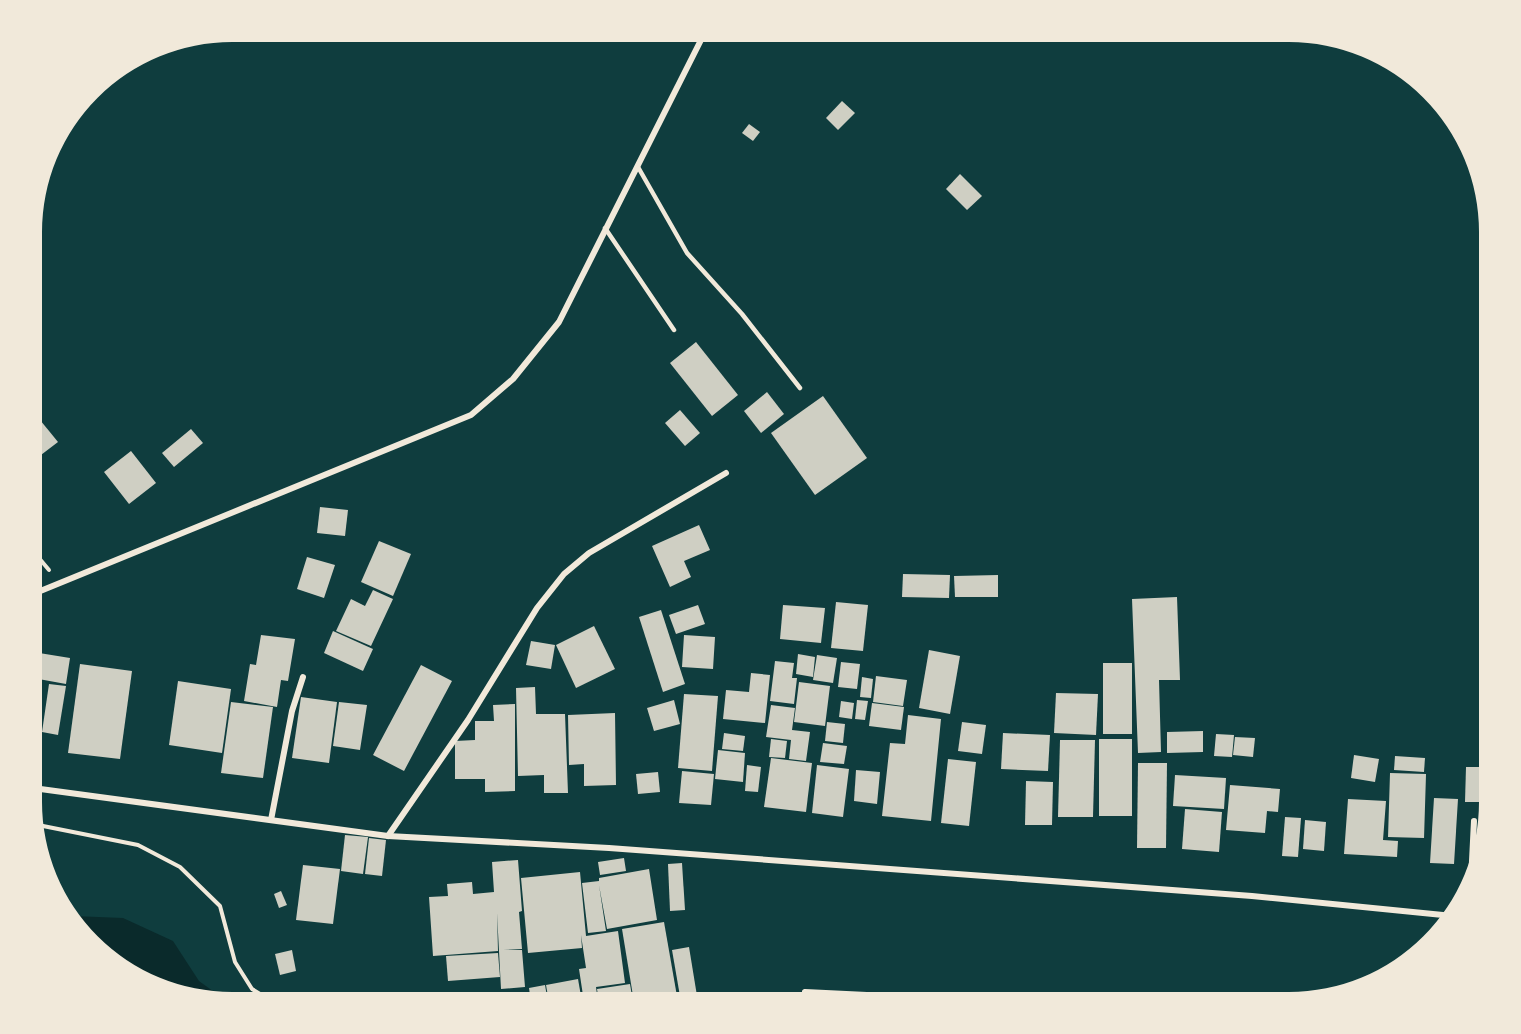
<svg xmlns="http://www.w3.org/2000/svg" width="1521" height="1034" font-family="'Nunito Sans',sans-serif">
	<rect width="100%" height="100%" fill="#0f3d3e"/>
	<!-- water -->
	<path fill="#0a2a2b" d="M68,913L73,916L123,918L173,941L199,981L228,1002C191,1002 142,984 111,962C98,952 80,927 68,913Z"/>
	<!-- building -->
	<g fill="#cfcfc3">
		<polygon points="842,101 855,113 838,130 826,118"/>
		<polygon points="749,124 760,132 753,141 742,133"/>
		<polygon points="960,174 982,196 967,210 946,189"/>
		<polygon points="696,342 738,395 712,416 670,363"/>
		<polygon points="767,392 784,414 761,433 744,411"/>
		<polygon points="823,396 867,458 815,495 771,433"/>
		<polygon points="680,410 700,433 685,446 665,423"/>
		<polygon points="36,415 58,442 37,458 33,454 33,417"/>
		<polygon points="191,429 203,443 174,467 162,453"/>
		<polygon points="131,451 156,483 129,504 104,472"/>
		<polygon points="320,507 348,510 345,536 317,533"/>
		<polygon points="699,525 710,550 684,561 691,577 670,587 652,546"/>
		<polygon points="379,541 411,554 393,596 361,582"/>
		<polygon points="307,557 335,565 324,598 297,589"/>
		<polygon points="903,574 950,575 949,598 902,597"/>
		<polygon points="998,575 998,597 955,597 954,576"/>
		<polygon points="373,590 393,599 371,646 336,631 351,599 365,606"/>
		<polygon points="1177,597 1180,680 1159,680 1161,752 1138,753 1132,599"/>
		<polygon points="836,602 868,605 863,651 831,648"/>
		<polygon points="698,605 705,624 676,634 669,615"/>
		<polygon points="783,605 825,608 821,643 780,639"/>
		<polygon points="661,610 685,684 663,692 639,617"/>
		<polygon points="594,626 615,669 576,688 556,645"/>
		<polygon points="333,631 373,649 363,671 324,653"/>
		<polygon points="261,635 295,639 288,681 281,680 277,707 244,701 250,664 256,665"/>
		<polygon points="684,635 715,637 713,669 682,667"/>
		<polygon points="531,641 555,645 551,669 526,665"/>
		<polygon points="929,650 960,656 950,714 919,708"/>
		<polygon points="33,652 70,658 66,684 33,678"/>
		<polygon points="798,654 815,657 813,677 796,674"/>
		<polygon points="817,655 837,658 833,683 813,680"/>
		<polygon points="775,661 794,663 792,678 797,678 794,704 770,701"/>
		<polygon points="841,662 860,664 857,689 838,687"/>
		<rect x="1103" y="663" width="29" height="71"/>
		<polygon points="80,664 132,671 120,759 68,753"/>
		<polygon points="421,665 452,681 404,771 373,755"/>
		<polygon points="751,673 770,675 765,723 723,719 726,690 749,692"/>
		<polygon points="876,676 907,680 903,706 873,702"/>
		<polygon points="862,677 873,679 871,698 860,697"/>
		<polygon points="178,681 231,689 222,753 169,745"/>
		<polygon points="799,682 830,686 825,726 794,722"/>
		<polygon points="49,684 66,686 58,735 42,732"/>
		<polygon points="535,687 536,714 565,714 568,793 544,793 544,775 518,776 516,688"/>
		<polygon points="1056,693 1098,694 1096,735 1054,733"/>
		<polygon points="684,694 718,696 712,771 678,768"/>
		<polygon points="301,697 337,702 329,763 292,758"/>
		<polygon points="674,700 680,724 654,731 647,708"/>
		<polygon points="857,700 868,701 865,720 855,719"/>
		<polygon points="841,701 854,703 852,719 839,717"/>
		<polygon points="231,702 273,707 263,778 221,773"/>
		<polygon points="339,702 367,705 360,750 333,746"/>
		<polygon points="872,703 904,707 901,730 869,726"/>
		<polygon points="515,704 515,791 485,792 485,779 455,779 455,741 475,740 475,721 494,721 493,705"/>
		<polygon points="771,705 795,708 792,730 810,732 806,761 789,759 791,740 766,737"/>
		<polygon points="615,713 616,785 584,786 584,764 569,765 568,715"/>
		<polygon points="908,715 941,719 931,821 882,816 890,743 905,744"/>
		<polygon points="827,722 845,724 843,743 825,741"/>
		<polygon points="962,722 986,725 982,754 958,751"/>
		<polygon points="1203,731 1203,752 1167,753 1167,732"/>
		<polygon points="724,733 745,736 743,751 722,749"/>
		<polygon points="1003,733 1050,735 1048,771 1001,769"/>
		<polygon points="1216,734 1234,735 1232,757 1214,756"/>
		<polygon points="1235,737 1255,738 1253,757 1233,755"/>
		<polygon points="771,739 787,741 785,758 769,757"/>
		<rect x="1099" y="739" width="33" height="77"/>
		<polygon points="1060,740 1095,740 1093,817 1058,817"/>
		<polygon points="823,743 847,746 844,764 820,762"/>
		<polygon points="718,750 745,753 743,782 715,779"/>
		<polygon points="1354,755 1379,759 1375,782 1351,778"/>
		<polygon points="1395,756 1425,758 1424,772 1394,770"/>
		<polygon points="771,758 812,763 806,812 764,807"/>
		<polygon points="948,759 976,762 969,826 941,823"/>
		<polygon points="1138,763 1167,763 1166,848 1137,848"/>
		<polygon points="747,765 761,767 758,792 745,791"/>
		<polygon points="817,765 849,769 843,817 812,813"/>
		<polygon points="1466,767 1489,767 1489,802 1465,802"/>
		<polygon points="856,770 880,772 877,804 854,801"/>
		<polygon points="682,771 714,774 711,805 679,803"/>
		<polygon points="658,772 660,792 638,794 636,774"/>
		<polygon points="1390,773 1426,774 1424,838 1388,837"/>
		<polygon points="1175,775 1226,778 1224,809 1173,806"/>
		<polygon points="1026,781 1053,782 1052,825 1025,825"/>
		<polygon points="1230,785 1280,789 1278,812 1267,811 1265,833 1226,830"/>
		<polygon points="1434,798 1458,799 1454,864 1430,863"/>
		<polygon points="1348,799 1386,801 1383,840 1398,841 1397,857 1344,854"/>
		<polygon points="1185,809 1222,812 1219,852 1182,849"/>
		<polygon points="1285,817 1301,818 1298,857 1282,856"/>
		<polygon points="1305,820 1326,822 1324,851 1303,849"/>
		<polygon points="345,835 368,837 363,874 341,871"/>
		<polygon points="369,838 386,840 382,876 365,874"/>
		<polygon points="624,858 626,871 600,875 598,862"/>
		<polygon points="518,860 522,911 519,912 522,949 503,950 522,950 525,987 501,989 497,913 498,951 433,956 429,897 448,896 447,884 472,882 473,894 494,892 492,862"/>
		<polygon points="682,863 685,910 670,911 668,864"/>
		<polygon points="303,865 340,869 333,924 296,920"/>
		<polygon points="649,869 657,920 607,929 599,885 606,931 588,933 582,883 599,881 599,878"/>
		<polygon points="580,872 586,936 618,931 625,983 596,987 598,1002 584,1002 579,969 586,968 581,935 582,948 528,953 521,878"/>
		<polygon points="281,891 287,905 279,908 274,894"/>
		<polygon points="664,922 678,1002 634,1002 622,929"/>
		<polygon points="689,947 698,1002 681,1002 672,950"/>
		<polygon points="292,950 296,971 280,975 275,954"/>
		<polygon points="498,953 500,977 448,981 446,956"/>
		<polygon points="578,979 582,1002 549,1002 546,985"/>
		<polygon points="630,984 633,1002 599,1002 597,989"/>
		<polygon points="545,985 548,1002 531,1002 529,988"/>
	</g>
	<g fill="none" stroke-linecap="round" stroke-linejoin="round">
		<!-- path -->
		<g stroke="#f1e9da" stroke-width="4">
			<polyline points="33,551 49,570"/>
			<polyline points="33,824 138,845 180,867 220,906 235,962 252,989 273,1002"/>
		</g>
		<!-- service -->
		<g stroke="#f1e9da" stroke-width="4.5">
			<polyline points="638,167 687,253 742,314 800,388"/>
			<polyline points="605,228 674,330"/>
		</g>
		<!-- minor -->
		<g stroke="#f1e9da" stroke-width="6">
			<polyline points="33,594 471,415 513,379 559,322 705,32"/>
			<polyline points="33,788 388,836 609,848 1252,896 1453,916"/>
			<polyline points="271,820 292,711 303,677"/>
			<polyline points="388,836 468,720 537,608 564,574 589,553 726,473"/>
			<polyline points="1471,881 1474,821"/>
			<polyline points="807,1002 805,992 1011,1002"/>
		</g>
	</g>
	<!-- crop -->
	<path d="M0 0H1521V1034H0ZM232 42H1289A190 190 0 0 1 1479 232V802A190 190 0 0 1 1289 992H232A190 190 0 0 1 42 802V232A190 190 0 0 1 232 42Z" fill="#f1e9da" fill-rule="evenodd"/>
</svg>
